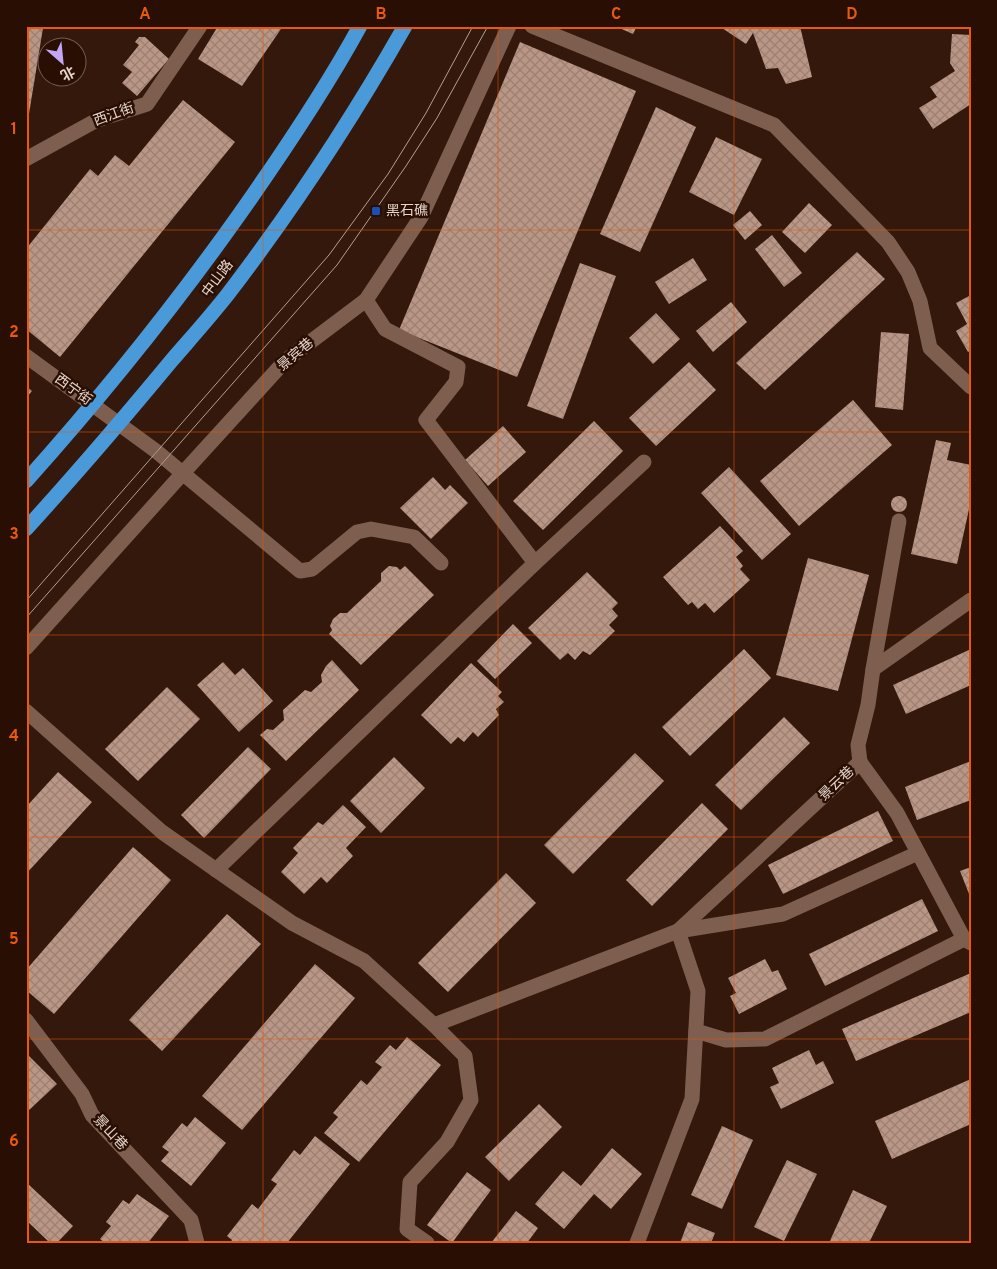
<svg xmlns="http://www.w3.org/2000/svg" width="997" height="1269" font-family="Overpass,'Noto Sans SC',sans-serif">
	<defs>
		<pattern id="building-cross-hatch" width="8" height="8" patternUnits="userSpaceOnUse" patternTransform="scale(1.25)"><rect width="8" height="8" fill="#b99685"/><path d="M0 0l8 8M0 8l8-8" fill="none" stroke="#9c8073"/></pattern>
	</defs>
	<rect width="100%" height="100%" fill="#33180b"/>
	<!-- building -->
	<g fill="url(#building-cross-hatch)">
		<polygon points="26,26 43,28 27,126 26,125"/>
		<polygon points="218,26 283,26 242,86 198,59"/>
		<polygon points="615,26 637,26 633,34"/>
		<polygon points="719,26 800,26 812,77 786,84 778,68 766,69 753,33 746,44"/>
		<polygon points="952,34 971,35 971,104 933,129 919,108 937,97 930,87 955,71 950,63"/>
		<polygon points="139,37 145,37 169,59 137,96 122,83 132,72 123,65 139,45 135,42"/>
		<polygon points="520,42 636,91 517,377 399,330"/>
		<polygon points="183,100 235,142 60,357 26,329 26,249 90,169 98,176 115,155 129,166"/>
		<polygon points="656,107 696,127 640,252 600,234"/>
		<polygon points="716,137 762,159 734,215 689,192"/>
		<polygon points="809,203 832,225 805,253 782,232"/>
		<polygon points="750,211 762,225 745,240 733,225"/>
		<polygon points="772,235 802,273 784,287 755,249"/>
		<polygon points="857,252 885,279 765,390 736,363"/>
		<polygon points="693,258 707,280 669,304 655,282"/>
		<polygon points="580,263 616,276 563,419 527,406"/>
		<polygon points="971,295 971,351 968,352 956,331 967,324 956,303"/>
		<polygon points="731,302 747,322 713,352 696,331"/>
		<polygon points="656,313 680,339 653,364 629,338"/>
		<polygon points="881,332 909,334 903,410 875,407"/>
		<polygon points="689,362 716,390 656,446 629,418"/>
		<polygon points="26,386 32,391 26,398"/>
		<polygon points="853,400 892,445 799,526 760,481"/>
		<polygon points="594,421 623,451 543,530 513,501"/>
		<polygon points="503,426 526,452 488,486 465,460"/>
		<polygon points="936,440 951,443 947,460 971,465 971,500 957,564 911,554"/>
		<polygon points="729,467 791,534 762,560 701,493"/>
		<polygon points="433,477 445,490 450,485 468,503 431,539 400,508"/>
		<circle cx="899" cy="504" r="8"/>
		<polygon points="720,526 743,551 736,557 743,566 740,569 750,580 714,613 705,603 698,609 692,602 688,605 663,577"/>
		<polygon points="808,558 869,575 838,691 776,675"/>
		<polygon points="389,566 397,567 400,570 405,566 434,595 361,665 329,634 332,630 330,626 333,619 340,613 347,613 381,581 381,573"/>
		<polygon points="587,572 618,603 612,609 618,616 609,625 615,631 590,655 583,651 575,660 568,653 560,660 528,628"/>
		<polygon points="513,624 532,643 495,679 477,661"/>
		<polygon points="744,649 771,678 690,756 662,727"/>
		<polygon points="971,649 971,685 906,714 893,685"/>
		<polygon points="332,660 359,690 286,761 260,735 267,729 273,730 284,720 283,710 305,690 311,692 322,682 321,675 326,666"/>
		<polygon points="223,662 235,675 243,668 273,701 239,732 197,685"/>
		<polygon points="471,663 502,692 498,696 504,702 496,709 499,715 478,737 473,732 464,742 458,737 451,744 421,715"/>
		<polygon points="167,687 200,719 138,781 105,749"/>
		<polygon points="784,717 810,743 741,810 715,785"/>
		<polygon points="248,747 271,769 204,838 181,815"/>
		<polygon points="635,753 664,781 573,874 544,845"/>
		<polygon points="394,757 425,788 381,833 350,801"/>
		<polygon points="971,761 971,800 917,820 905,787"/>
		<polygon points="58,772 92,802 26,874 26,807"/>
		<polygon points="702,803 728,829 652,906 626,880"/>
		<polygon points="343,805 366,827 346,848 353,856 327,883 321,877 304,894 281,872 298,853 293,848 318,822 323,825"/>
		<polygon points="878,811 893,841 783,894 768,865"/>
		<polygon points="133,847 171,880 54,1014 26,990 26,970"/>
		<polygon points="971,867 971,899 960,871"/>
		<polygon points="506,873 536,903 448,992 418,963"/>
		<polygon points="922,899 938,931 825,986 809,954"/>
		<polygon points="227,914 261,944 162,1051 129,1020"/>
		<polygon points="765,959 772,972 778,970 787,989 739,1014 730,996 736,993 728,978"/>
		<polygon points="315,964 355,998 242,1130 202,1096"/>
		<polygon points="971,973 971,1012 856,1061 842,1029"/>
		<polygon points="407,1037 441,1065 359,1162 324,1133 338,1117 333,1113 361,1080 367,1085 382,1067 375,1062 390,1045 396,1050"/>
		<polygon points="809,1050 816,1065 823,1061 834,1083 781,1109 770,1087 779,1083 772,1068"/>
		<polygon points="26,1053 57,1084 26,1113"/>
		<polygon points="971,1079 971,1124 892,1159 875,1121"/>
		<polygon points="539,1104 562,1127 509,1181 485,1157"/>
		<polygon points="195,1117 226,1143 191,1186 161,1161 169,1152 162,1147 182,1123 187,1127"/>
		<polygon points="722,1126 753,1140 722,1209 691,1195"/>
		<polygon points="315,1136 350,1164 287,1243 230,1243 232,1240 227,1236 252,1204 258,1209 277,1184 271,1180 294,1150 300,1155"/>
		<polygon points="612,1148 642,1174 611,1209 594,1194 564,1229 535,1204 563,1171 581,1186"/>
		<polygon points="787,1160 817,1174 784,1241 754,1227"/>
		<polygon points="467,1172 491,1190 452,1243 427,1225"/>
		<polygon points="27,1183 73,1226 57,1243 50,1243 26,1220"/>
		<polygon points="853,1190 887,1206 869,1243 829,1243"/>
		<polygon points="137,1194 169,1216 148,1243 105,1243 100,1239 111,1226 106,1222 123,1200 129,1204"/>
		<polygon points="516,1211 538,1228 527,1243 491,1243"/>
		<polygon points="688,1222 715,1233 711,1243 680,1243"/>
	</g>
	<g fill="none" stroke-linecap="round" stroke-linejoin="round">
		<!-- minor -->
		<g stroke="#7e5e4e" stroke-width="15">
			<polyline points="532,26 774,125 888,242 908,272 920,301 930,348 971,387"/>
			<polyline points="26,159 97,120 147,104 200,26"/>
			<polyline points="366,300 385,329 458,367 456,382 426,420 535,563"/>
			<polyline points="26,356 156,451 300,571 312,569 357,532 371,529 414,537 441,563"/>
			<polyline points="26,648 183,473 285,361 366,300 421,217 509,26"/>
			<polyline points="873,669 899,521"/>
			<polyline points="26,711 162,832 292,923 364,961 434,1025 465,1056 471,1100 447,1142 410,1182 407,1229 427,1243"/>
			<polyline points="860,762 897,813 964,939 971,943"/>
			<polyline points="216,870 535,563 644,462"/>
			<polyline points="678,931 860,762 858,745 868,705 873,669 971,600"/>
			<polyline points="26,1020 82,1094 92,1115 191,1220 197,1243"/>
			<polyline points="434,1025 678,931 783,914 918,853"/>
			<polyline points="696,1031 726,1040 765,1039 964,939"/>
			<polyline points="637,1243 692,1099 698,991 678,931"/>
		</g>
		<!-- highway -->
		<g stroke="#4a99d9" stroke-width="15">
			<path d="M26,481C102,396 173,308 239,215C282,154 324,92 360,26"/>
			<path d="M26,529C76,474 124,418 172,360C191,338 210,317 228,294C293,209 352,119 405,26"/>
		</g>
		<!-- tram -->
		<g stroke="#b39e93" stroke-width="1">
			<polyline points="26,601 329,255 388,174 426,113 473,26"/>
			<polyline points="26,618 337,265 406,166 437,118 488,26"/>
		</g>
	</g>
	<!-- grid -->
	<path fill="none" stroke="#e8590c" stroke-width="1" stroke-opacity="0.55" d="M263,26V1243M498,26V1243M734,26V1243M26,230H971M26,432H971M26,635H971M26,837H971M26,1039H971"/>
	<!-- markers -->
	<rect fill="#1a4fb4" stroke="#290f03" stroke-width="2" x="371" y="206" width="10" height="10" rx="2.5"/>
	<g text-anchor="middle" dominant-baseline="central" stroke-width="5" stroke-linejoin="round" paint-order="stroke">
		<!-- street labels -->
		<g font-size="14" fill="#e6d3ca" stroke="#290f03">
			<text transform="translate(114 115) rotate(-20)">西江街</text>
			<text transform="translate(218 279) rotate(-53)">中山路</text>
			<text transform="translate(296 355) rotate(-40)">景宾巷</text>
			<text transform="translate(73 390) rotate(36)">西宁街</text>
			<text transform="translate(837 784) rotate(-43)">景云巷</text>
			<text transform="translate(110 1133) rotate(47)">景山巷</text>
		</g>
		<!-- poi labels -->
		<g font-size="14" fill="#e6d3ca" stroke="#290f03" text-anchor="start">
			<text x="386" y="211">黑石礁</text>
		</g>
	</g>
	<!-- border -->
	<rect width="997" height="1269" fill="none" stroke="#290f03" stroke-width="55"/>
	<!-- north arrow -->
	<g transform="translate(62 62) rotate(153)"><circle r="24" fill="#290f03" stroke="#755d53"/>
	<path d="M0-4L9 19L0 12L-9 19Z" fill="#c3a7f2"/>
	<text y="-8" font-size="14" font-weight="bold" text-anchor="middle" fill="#e6d3ca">北</text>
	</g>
	<rect x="28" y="28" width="942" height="1214" fill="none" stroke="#e8590c" stroke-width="2"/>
	<g font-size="16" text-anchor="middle" font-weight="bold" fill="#e8590c">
		<text x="145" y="19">A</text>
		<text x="381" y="19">B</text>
		<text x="616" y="19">C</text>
		<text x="852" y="19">D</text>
		<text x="14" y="134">1</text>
		<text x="14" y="337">2</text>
		<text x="14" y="539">3</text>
		<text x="14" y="741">4</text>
		<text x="14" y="944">5</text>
		<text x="14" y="1146">6</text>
	</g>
</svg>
